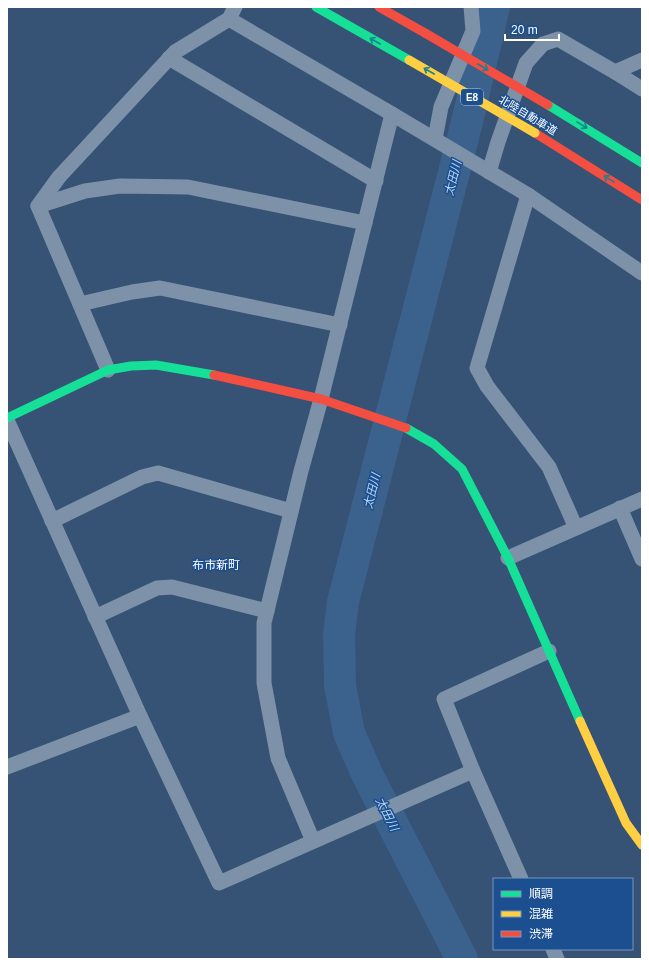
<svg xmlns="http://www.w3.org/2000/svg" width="649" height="966" font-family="Helvetica,'Noto Sans JP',sans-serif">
	<rect width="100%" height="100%" fill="#365274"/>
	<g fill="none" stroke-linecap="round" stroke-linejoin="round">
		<!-- river -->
		<polyline stroke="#3b618d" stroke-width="32" points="462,959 368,776 349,733 340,685 339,634 343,602 467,122 494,7"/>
		<!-- street -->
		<g stroke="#7d92a8" stroke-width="15">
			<polyline points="229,19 392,114 528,195 642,273"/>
			<polyline points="169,58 376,181"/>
			<polyline points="615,72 642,60"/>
			<polyline points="435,139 441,107 473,31 471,7"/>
			<polyline points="489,172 498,142 526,63 543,44 558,39 615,72 642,89"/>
			<polyline points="528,195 477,368 487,386 549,467 576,528"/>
			<polyline points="38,206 85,191 120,186 188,187 365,223"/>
			<polyline points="80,304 132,292 160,288 340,325"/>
			<polyline points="108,370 38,206 59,177 175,52 229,19 235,7"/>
			<polyline points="7,420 140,716 219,883 473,771"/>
			<polyline points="620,508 642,559"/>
			<polyline points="52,521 142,477 158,473 291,511"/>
			<polyline points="508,558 642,499"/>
			<polyline points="95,617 157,588 172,587 267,611"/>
			<polyline points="7,767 140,716"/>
			<polyline points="313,841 278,758 264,683 264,623 301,471 321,399 392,114"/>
			<polyline points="521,879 473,771 444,699 549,651"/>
			<polyline points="553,949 557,959"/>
		</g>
		<!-- fast -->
		<g stroke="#16e098" stroke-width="9">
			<polyline points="316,7 409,60"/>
			<polyline points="548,105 642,163"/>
			<polyline points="7,418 108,370 131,366 156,365 214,375"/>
			<polyline points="406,428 434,444 462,469 508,558 580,721"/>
		</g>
		<!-- slow -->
		<polyline stroke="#ffcf43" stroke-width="9" points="580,721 626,823 642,845"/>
		<!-- jam -->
		<g stroke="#f24e42" stroke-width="9">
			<polyline points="379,7 425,33"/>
			<polyline points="535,133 642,200"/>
			<polyline points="214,375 321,399 406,428"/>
		</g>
		<!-- slow-bridge -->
		<polyline stroke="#ffcf43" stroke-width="9" points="409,60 535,133"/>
		<!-- jam-bridge -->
		<polyline stroke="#f24e42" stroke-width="9" points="425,33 548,105"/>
	</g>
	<!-- one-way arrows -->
	<defs><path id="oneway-shaft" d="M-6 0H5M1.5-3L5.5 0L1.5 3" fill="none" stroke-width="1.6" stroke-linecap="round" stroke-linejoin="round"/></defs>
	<g stroke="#198292">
		<use href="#oneway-shaft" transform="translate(375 41) rotate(-150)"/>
		<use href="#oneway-shaft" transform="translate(483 67) rotate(30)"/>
		<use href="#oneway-shaft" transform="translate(429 71) rotate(-150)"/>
		<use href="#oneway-shaft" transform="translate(582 125) rotate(32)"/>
		<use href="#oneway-shaft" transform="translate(609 179) rotate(-148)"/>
	</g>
	<g text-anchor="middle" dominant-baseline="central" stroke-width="3" stroke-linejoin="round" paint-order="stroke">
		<!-- shield labels -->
		<rect fill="#1b4f8f" stroke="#bbcadd" stroke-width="1" x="461" y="89" width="22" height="16" rx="3"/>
		<g font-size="10" font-weight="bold" fill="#fff">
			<text x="472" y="97">E8</text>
		</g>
		<!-- street labels -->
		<g font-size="11" fill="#fff" stroke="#1b4f8f">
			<text transform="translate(528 115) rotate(31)">北陸自動車道</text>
		</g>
		<!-- water labels -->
		<g font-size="12" font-style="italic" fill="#b5d3f5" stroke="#1b4f8f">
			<text transform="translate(453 178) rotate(-76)">太田川</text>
			<text transform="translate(372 491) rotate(-76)">太田川</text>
			<text transform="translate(387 814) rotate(63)">太田川</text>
		</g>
		<!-- neighbourhood labels -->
		<g font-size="12" fill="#fff" stroke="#1b4f8f">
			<text x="216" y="565">布市新町</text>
		</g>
	</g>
	<!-- border -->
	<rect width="649" height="966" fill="none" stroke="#ffffff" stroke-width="16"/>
	<!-- legend -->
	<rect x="493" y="878" width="140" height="72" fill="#1b4f8f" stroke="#7695bc"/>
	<rect x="501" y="891" width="20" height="6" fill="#16e098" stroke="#7695bc"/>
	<text x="529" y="898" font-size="12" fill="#ffffff">順調</text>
	<rect x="501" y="911" width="20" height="6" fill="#ffcf43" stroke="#7695bc"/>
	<text x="529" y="918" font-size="12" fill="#ffffff">混雑</text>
	<rect x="501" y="931" width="20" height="6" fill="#f24e42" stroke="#7695bc"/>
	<text x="529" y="938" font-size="12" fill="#ffffff">渋滞</text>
	<!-- scale -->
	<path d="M505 34v6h54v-6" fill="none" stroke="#ffffff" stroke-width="2"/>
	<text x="511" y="34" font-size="12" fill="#ffffff" stroke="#1b4f8f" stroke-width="3" paint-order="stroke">20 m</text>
</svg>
